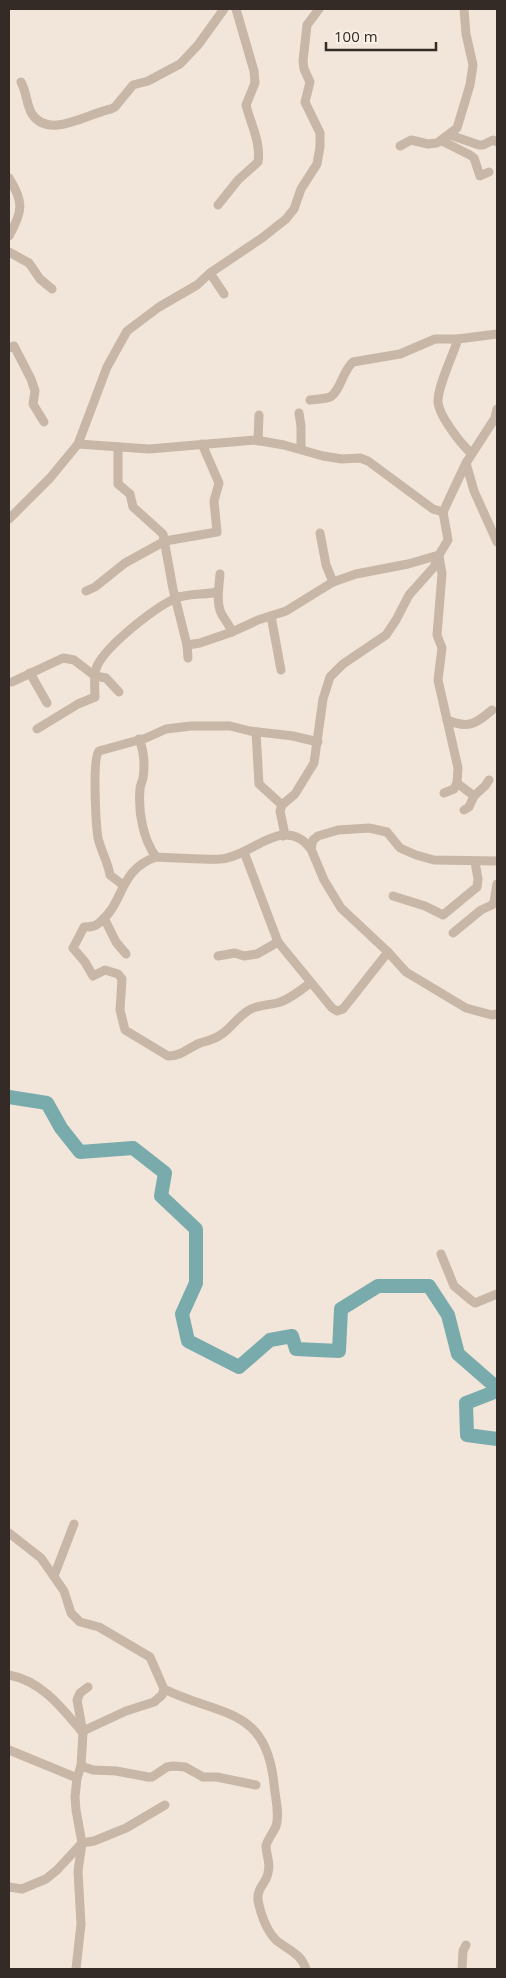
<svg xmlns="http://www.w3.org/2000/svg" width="506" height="1978" font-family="'Open Sans',sans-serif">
	<rect width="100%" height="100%" fill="#f1e6d9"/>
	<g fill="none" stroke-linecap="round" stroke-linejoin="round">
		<!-- river -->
		<g stroke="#79abad" stroke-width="14">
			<polyline points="9,1097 47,1103 61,1128 80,1152 133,1148 165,1173 161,1196 196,1229 196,1283 182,1314 188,1341 239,1367 270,1340 292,1336 296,1349 339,1351 341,1309 378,1286 429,1286 448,1315 458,1354 497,1388"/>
			<polyline points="497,1391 466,1403 467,1435 497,1439"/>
		</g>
		<!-- street -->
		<g stroke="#c8b6a6" stroke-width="9">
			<path d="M21,82C27,93 26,104 32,114C49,140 88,113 111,109L115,107L133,85L148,81L180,64L198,45L224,9"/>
			<polyline points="450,135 479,145 483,145 493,140 497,142"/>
			<polyline points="442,141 470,155 474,158 480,176 489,172"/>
			<polyline points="400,146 411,140 428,144 437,143 457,128 470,85 473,65 466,34 464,9"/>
			<path d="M9,178C24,202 23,211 9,236"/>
			<path d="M218,205L238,180L258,162C261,142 251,125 246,105L255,83L254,71L236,9"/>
			<polyline points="9,252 29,263 40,279 52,289"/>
			<polyline points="210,273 224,294"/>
			<polyline points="9,348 14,346 31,379 35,391 33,404 44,422"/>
			<path d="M310,400C316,399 325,399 330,397C340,392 343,370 353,362L400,354L435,339H458"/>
			<polyline points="497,409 495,418 466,463 474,491 497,542"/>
			<polyline points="299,413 301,426 301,449"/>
			<polyline points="258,441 259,415"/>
			<polyline points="78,444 149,449 255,440 284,445 323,456 342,459 360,458 368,461 433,509 443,512 466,463"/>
			<polyline points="118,447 118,484 130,494 133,507 163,534 173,589 187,645 188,658"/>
			<path d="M471,453C461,444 439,416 438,402C437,388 453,355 458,339L497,334"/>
			<polyline points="9,519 50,478 78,444 107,367 127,331 159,307 197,285 210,273 262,238 286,219 294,209 301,189 317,164 320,147 320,133 305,102 310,82 304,69 303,61 307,25 319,9"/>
			<polyline points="320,533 326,565 333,582"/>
			<polyline points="439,556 442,574 437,635 442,648 438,680 458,768 457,783 454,789 444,793"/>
			<path d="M220,574C219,587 215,607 224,618C227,623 230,626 232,632L258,620L286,611L333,582L356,574L408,564L439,555L448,540L443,512"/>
			<polyline points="86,591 95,587 125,563 165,541 217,532 214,501 219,483 202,444"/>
			<polyline points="271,616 281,670"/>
			<polyline points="187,645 200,643 232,632"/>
			<polyline points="30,673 47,703"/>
			<polyline points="12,682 63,658 74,660 95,676 106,678 119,692"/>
			<path d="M447,720C468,729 476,724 492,710"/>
			<path d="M37,729L78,704L95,697C95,687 93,676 97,666C107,645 154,608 176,598C189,593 204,595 218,592"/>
			<polyline points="256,732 259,784 282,805"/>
			<path d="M139,739C144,751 145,765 143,778C142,782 140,786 140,789C138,812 143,839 156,857"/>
			<polyline points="457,783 474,796 469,807 464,810"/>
			<polyline points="474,796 485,786 489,780"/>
			<polyline points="283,836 284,830 280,811 282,805 295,794 314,763 323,699 330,677 343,664 386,635 396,620 409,595 434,567 439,555"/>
			<polyline points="244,852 278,942 332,1008 337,1011 343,1009 388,952"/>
			<polyline points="497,861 434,860 416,855 400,848 387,832 369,828 338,830 318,836 313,840 311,849 324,880 341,908 388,952 406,972 466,1008 492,1015 497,1014"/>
			<path d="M123,885L110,875C108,862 101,851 98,838C96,825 92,758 99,751L146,738L166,729L191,726H230L250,731L293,736L318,742"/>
			<polyline points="393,896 425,906 443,915 477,887 478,879 475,862"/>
			<polyline points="104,918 116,942 126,954"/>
			<polyline points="453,933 481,910 492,905 494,902 497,884"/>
			<polyline points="218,956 235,953 244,956 257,954 278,942"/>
			<path d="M310,983C301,990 289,1000 277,1003C269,1005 259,1005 251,1009C239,1015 232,1027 222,1034C215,1039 208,1041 200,1043C188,1048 182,1056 168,1056L125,1030L120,1010L122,979L118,974L105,970L93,976L85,962L73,948L84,927C90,927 95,927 99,923C125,903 118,870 156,857C177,858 200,860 221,859C251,857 284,813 311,849"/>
			<polyline points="441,1254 454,1286 472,1301 475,1303 497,1294"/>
			<path d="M9,1533L41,1558L64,1591L71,1613L80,1622L99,1627L150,1657L164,1689C221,1717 266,1706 274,1784C275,1797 280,1814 276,1826C274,1832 267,1840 266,1846C266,1855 271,1862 268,1873C266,1884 257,1887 258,1900C260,1913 267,1932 277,1941C289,1950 301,1954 306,1969"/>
			<polyline points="54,1576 74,1524"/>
			<path d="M9,1675C42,1681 62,1708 83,1733L81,1766L77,1778L75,1797L76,1810L82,1843L78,1871L81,1924L76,1969"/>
			<polyline points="83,1731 126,1711 154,1702 162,1695 164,1689"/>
			<polyline points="83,1733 77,1700 80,1693 88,1687"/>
			<polyline points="9,1750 77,1778"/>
			<polyline points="81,1766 93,1770 116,1771 148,1777 152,1777 167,1767 173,1766 185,1767 203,1777 217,1777 256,1785"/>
			<polyline points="9,1887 22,1889 46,1879 57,1870 82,1843 94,1841 126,1828 165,1805"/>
			<polyline points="462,1969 463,1951 466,1945"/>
		</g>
	</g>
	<!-- border -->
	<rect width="506" height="1978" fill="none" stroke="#342b27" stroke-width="20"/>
	<!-- scale -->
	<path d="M326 42v8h110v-8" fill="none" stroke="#342b27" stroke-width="2.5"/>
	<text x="334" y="42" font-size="15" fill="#342b27" stroke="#f9f0e6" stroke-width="4" paint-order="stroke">100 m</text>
</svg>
